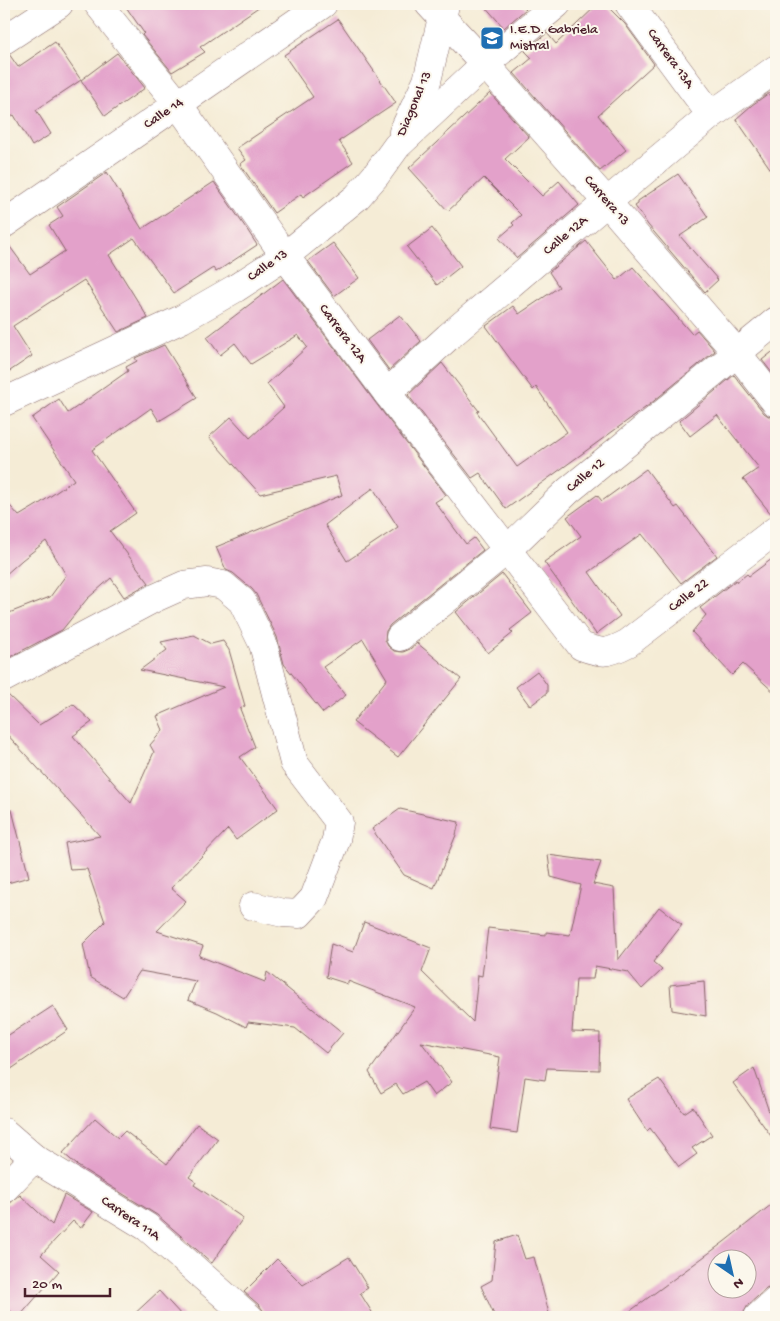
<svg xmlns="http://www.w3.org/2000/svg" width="780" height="1321" font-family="'Gochi Hand',sans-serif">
	<rect width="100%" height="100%" fill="#fbf7ec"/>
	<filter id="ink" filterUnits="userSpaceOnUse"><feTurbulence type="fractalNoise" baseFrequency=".02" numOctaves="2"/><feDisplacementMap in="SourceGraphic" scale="10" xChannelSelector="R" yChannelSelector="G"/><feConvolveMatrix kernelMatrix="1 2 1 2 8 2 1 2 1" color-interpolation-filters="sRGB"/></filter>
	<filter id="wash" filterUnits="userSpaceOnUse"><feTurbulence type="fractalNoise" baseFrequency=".0096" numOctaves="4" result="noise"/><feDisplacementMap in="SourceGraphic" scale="20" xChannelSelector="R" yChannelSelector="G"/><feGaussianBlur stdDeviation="1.12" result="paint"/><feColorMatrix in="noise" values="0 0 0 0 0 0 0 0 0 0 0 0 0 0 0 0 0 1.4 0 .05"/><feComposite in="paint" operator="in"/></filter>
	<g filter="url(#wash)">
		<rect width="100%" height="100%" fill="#f5ecd6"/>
		<g id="blocks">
			<!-- building -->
			<g fill="#e3a1ca" fill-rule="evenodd">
				<polygon points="124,4 263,4 200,47 205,52 172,72 142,35 144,33"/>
				<polygon points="483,4 521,4 526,9 504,28"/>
				<polygon points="598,4 605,4 625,24 654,64 598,115 626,150 600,171 514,73 532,58 525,51 547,33 556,44"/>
				<polygon points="338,19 396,103 339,141 353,162 303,197 301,194 274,213 240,164 246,160 237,148 313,97 284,55"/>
				<polygon points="55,42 81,80 36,110 51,134 32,146 14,115 4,122 4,55 9,54 18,67"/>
				<polygon points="117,53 145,88 105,116 81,80"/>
				<polygon points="490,93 529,137 505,159 542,196 559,181 579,205 517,258 499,238 514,225 512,223 521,215 484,178 448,211 409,168"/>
				<polygon points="769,93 776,105 776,177 736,119 752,105"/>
				<polygon points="107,172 142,229 214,182 248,231 257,245 216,272 213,268 174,293 134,238 109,255 148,318 118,332 84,280 13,326 32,356 4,375 4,239 5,240 30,274 65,251 49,225 63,216 57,207"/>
				<polygon points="678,174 708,217 680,236 718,280 705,292 648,225 635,206 638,204 638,201"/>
				<polygon points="432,228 461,266 437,285 407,247"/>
				<polygon points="586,241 617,280 633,267 692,334 697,330 715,351 649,405 506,509 480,473 472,478 408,395 442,363 479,411 477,412 517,467 567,432 536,387 533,390 486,326 513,306 519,314 559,287 549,272"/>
				<polygon points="333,243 359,278 334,296 308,261"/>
				<path d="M283,279L375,402L446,495L435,502L466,544L474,538L483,550L390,625L386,631L385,640L388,646L394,651L403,652L410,649L417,643L461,679L398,757L353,722L387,679L363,639L323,667L346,695L323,713L284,664L277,637L256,594L252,589L233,573L226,570L216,547L342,495L336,476L260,494L209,437L231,417L250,438L284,407L267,384L307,347L298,335L251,364L235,343L220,355L207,337ZM373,488L398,527L347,561L325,525Z"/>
				<polygon points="400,315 421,341 389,370 367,340"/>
				<polygon points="164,345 197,398 159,421 151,408 92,450 136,513 110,531 149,583 124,597 111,578 87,599 62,630 4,660 4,615 50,597 66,575 46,541 22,560 4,576 4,499 19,516 39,504 74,480 32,418 59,399 68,413 128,371 126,367 137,361 135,358"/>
				<polygon points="776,349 776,378 762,360"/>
				<polygon points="734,375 764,413 770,417 776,418 776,515 772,515 743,479 759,468 717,415 690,436 679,421"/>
				<polygon points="646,469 675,508 678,506 717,556 681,583 642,534 589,572 620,616 596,634 544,562 581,536 567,517 597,495 602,501"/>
				<polygon points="776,556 776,694 743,664 732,675 692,632 706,615 700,608 736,580 737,582 747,574 749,576"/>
				<polygon points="502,574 532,613 510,630 513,633 488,653 456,612"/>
				<polygon points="194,635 211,644 223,641 229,650 245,706 240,709 255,747 240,757 278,809 236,840 228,829 171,888 186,901 157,931 203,946 199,956 265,982 267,972 343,1033 326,1053 295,1028 248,1022 246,1027 217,1012 188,1000 196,981 140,971 123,997 90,977 83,944 105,922 87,869 70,870 65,843 100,836 4,731 4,694 6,693 39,725 73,704 92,722 73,736 131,803 154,752 150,745 163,730 157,716 224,687 140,670 167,650 161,642"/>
				<polygon points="537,671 547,685 547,693 530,706 516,687"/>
				<polygon points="400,809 459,822 456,835 434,888 404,875 372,829"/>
				<polygon points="12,810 29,877 4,884 4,811"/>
				<polygon points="548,855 601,862 593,884 614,888 618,960 659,907 682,925 653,962 662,970 642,989 628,972 595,966 593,979 576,979 572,1032 600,1033 599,1070 547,1068 545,1080 525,1077 517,1133 490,1129 500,1057 421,1042 452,1082 434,1096 424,1082 403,1094 396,1084 381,1093 369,1072 415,1007 348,981 348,984 326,977 331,944 353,952 364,922 431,948 422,972 473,1022 478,975 482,976 488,928 546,935 546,932 570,935 581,885 551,877"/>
				<polygon points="704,981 706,1016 672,1010 670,985"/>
				<polygon points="53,1006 68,1030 4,1074 4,1038"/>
				<polygon points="754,1068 776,1132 776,1133 771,1136 733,1083"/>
				<polygon points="659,1079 684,1113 693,1107 712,1135 692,1148 697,1154 679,1167 650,1128 647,1131 626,1099"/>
				<polygon points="95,1118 118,1138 125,1131 167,1164 197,1124 218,1139 189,1177 196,1182 194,1185 243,1218 212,1263 157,1215 76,1165 77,1165 63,1153"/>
				<polygon points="20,1195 52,1225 64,1195 93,1212 81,1228 73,1221 41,1255 59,1271 19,1317 17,1317 4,1305 4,1204 9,1204"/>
				<path d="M776,1201V1285L766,1289L748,1305L743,1314L739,1317H622L724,1242ZM718,1258H748V1288H718Z"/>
				<polygon points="517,1235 525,1259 534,1257 550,1317 495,1317 481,1286 492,1280 496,1242"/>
				<polygon points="349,1257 368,1288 360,1293 375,1317 268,1317 259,1305 244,1292 277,1259 303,1285"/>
				<polygon points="159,1291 183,1317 131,1317"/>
			</g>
		</g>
	</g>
	<g filter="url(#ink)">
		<use href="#blocks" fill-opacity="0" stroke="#866767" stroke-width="1"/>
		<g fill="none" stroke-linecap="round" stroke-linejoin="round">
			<!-- street casing -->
			<g stroke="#866767" stroke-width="29">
				<g id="street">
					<path d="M98,4L178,104L285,256L387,393L581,646C603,654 607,654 628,643L776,530"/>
					<polyline points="429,4 485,64 607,202 737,353 776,403"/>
					<polyline points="629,4 711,115"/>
					<polyline points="4,40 59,4"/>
					<polyline points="403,132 427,81 445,5"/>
					<polyline points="4,224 323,4"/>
					<polyline points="387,393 448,337 607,202 711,115 776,69"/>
					<polyline points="4,402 182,319 236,288 285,256 357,197 376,175 397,146 485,64 557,4"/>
					<polyline points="400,637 507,550 568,491 776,321"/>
					<polyline points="4,678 155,598 184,585 207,582 223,585 242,601 263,644 294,763 339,822 336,840 314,898 299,914 283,913 253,906"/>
					<polyline points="4,1132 34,1158 147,1227 249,1317"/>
					<polyline points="4,1189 34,1158"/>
					<polyline points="758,1317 776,1301"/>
				</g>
			</g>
			<!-- street -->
			<use href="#street" stroke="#fff" stroke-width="28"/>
		</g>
	</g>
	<!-- icons -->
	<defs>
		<g id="school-square" transform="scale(1.25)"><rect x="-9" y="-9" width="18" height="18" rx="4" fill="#1f6fb2" stroke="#fbf7ec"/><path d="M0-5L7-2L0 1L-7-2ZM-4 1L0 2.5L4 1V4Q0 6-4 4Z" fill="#fff"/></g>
	</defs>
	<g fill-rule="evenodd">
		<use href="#school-square" x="492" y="38"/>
	</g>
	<g text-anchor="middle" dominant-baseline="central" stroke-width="4" stroke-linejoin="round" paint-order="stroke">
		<!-- poi labels -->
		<g font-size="14" fill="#4a1f2b" stroke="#fbf7ec" text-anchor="start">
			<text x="510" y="30">I.E.D. Gabriela<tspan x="510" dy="16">Mistral</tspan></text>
		</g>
		<!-- street labels -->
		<g font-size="14" fill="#4a1f2b" stroke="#fbf7ec">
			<text transform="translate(670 59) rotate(54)">Carrera 13A</text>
			<text transform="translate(415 104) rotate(-67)">Diagonal 13</text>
			<text transform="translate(164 114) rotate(-34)">Calle 14</text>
			<text transform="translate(606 201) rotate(49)">Carrera 13</text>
			<text transform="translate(566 236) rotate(-40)">Calle 12A</text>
			<text transform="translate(268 266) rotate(-35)">Calle 13</text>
			<text transform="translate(342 334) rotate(53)">Carrera 12A</text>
			<text transform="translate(586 476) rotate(-40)">Calle 12</text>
			<text transform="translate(689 596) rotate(-37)">Calle 22</text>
			<text transform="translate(130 1219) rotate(34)">Carrera 11A</text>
		</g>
	</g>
	<!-- margin -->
	<rect width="780" height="1321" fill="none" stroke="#fbf7ec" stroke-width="20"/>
	<!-- north arrow -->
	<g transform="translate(732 1274) rotate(146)"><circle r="24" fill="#fbf7ec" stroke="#b4a19f"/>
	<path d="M0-4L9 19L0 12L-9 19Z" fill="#1f6fb2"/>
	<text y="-8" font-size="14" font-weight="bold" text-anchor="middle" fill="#4a1f2b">N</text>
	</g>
	<!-- scale -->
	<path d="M25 1288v8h85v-8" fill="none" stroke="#4a1f2b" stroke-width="2.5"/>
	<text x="32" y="1288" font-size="15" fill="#4a1f2b" stroke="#fbf7ec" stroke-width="4" paint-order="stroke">20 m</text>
</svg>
